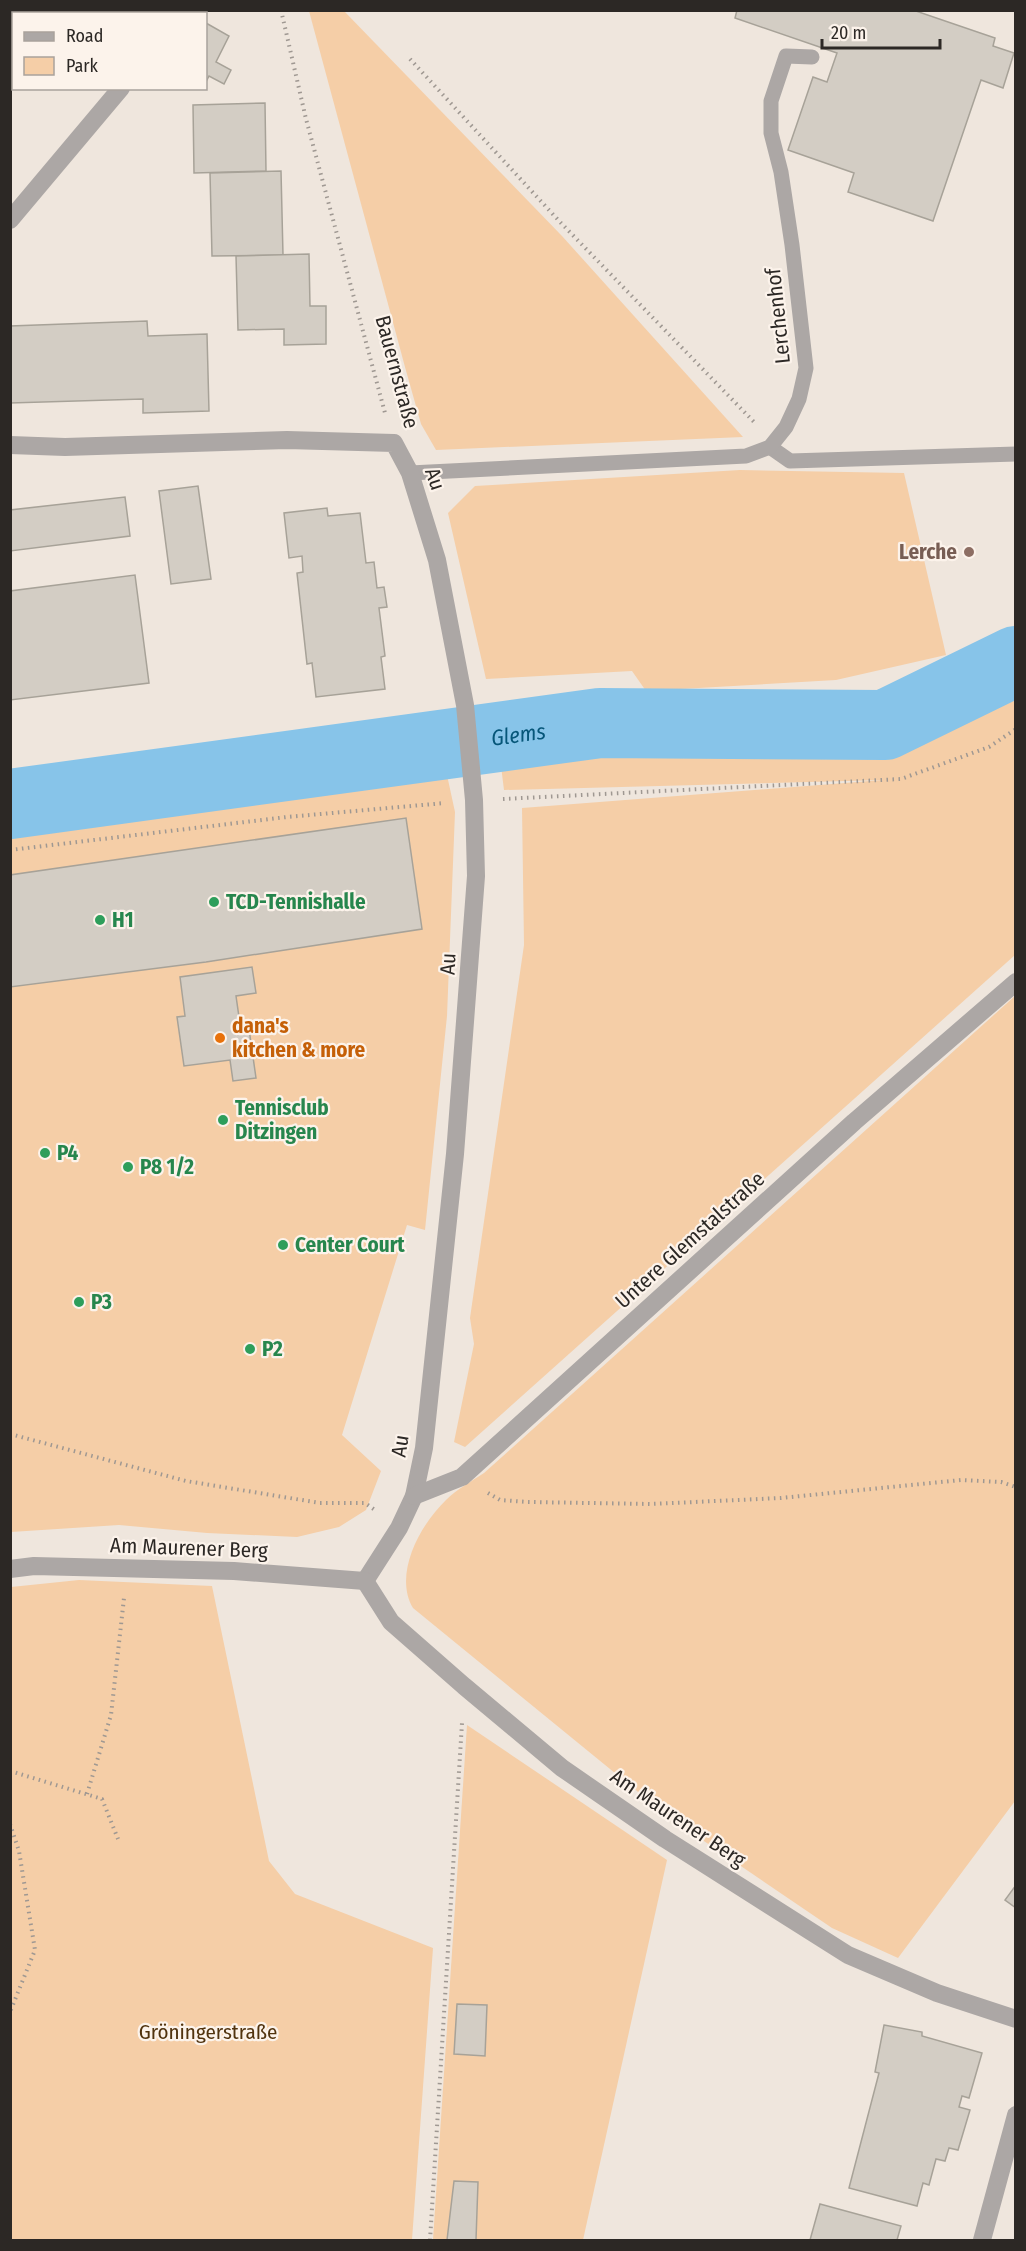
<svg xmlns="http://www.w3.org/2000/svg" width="1026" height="2251" font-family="'Fira Sans Condensed',sans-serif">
	<rect width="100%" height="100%" fill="#efe6dd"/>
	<!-- green -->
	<g fill="#f5cea7">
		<polygon points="309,11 344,11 562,236 743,437 436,450 421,424 405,367"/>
		<polygon points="740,470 904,473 946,655 836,680 646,691 632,671 486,679 448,513 475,486"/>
		<polygon points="1015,661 1015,955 465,1447 454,1442 474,1344 470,1318 524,945 522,808 883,780 504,790 497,734 600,723 885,725"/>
		<polygon points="434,715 455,812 447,1016 425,1230 407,1225 342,1435 381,1471 366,1510 339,1527 297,1537 207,1533 119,1525 11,1532 11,781"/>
		<path d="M1015,996V1801L898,1958L832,1928L670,1818L413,1608C393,1574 420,1525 446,1500C457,1489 472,1481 484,1473Z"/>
		<polygon points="79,1580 212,1586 269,1861 295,1894 433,1948 412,2240 11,2240 11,1587"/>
		<polygon points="467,1725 667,1860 583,2240 433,2240"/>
	</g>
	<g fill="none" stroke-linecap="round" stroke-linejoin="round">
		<!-- river -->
		<path stroke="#87c4e9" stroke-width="70" id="s1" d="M10,804L600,723L885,725L1016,661"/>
	</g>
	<!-- building -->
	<g fill="#d3cdc4" stroke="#a7a298" stroke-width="1.5">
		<polygon points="14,10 87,10 86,14 14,14 14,71 10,70 10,22"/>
		<polygon points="737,10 913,10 995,38 993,46 1014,53 1003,88 981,80 933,221 848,192 854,173 788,150 813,77 827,82 837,53 735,18"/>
		<polygon points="206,23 229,36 216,62 231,70 224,84 209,76 206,82"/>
		<polygon points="265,103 266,171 194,173 193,105"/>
		<polygon points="281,171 283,255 212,256 210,173"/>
		<polygon points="309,254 310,306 326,306 326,344 284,345 284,329 238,330 236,256"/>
		<polygon points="147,321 148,336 207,334 209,411 143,413 143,399 10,403 10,326"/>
		<polygon points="198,486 211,579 171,584 159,491"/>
		<polygon points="125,497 130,536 10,551 10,510"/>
		<polygon points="327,508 328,516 360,513 366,563 374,562 377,588 384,587 387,607 379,608 385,656 381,657 385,689 316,697 312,663 307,664 297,573 303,572 302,556 289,558 284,513"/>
		<polygon points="135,575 149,683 10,700 10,591"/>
		<polygon points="406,818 422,929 206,962 10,987 10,875"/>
		<polygon points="252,967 256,993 236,996 241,1031 249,1029 256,1078 233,1081 230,1060 184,1066 177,1017 185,1016 180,977"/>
		<polygon points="1016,1885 1016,1908 1005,1900"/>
		<polygon points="457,2004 487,2005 485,2056 454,2054"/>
		<polygon points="884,2025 922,2032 922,2036 982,2053 969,2098 962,2096 959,2107 970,2110 958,2150 949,2148 945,2161 936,2159 929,2185 923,2183 917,2206 849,2188 879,2073 875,2072"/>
		<polygon points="454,2181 478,2182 476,2240 447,2240"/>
		<polygon points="820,2204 901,2226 897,2240 810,2240"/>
	</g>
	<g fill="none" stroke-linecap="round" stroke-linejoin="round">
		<!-- path -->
		<g stroke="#9f9892" stroke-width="4" stroke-dasharray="1.5 4.5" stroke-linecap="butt">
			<polyline points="281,10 306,119 385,413"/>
			<polyline points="410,59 561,223 755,423"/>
			<polyline points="503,799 901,779 989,747 1016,729"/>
			<polyline points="10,850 287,817 445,803"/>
			<polyline points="10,1434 186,1481 320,1503 365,1503 375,1510"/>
			<polyline points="488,1493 500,1500 528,1502 651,1504 781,1498 961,1480 1001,1482 1016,1487"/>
			<polyline points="10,1771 102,1799 118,1839"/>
			<polyline points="87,1794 111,1715 124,1598"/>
			<polyline points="10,1824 19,1851 35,1950 10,2012"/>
			<polyline points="430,2240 462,1723"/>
		</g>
		<!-- lane -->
		<g stroke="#aca7a5" stroke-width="15">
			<polyline points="770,447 790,461 1016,454"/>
			<polyline points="410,473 746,456 770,447 786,427 799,399 806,368 792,245 781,172 771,133 771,101 786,56 812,57"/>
		</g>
		<!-- street -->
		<g stroke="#aca7a5" stroke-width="18">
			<polyline points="178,14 180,10"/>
			<polyline points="10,220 121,88"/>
			<polyline points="10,445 65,447 287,440 394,443 410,473 437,560 465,705 474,800 476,876 455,1154 424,1448 414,1496 399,1528 365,1581"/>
			<polyline points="414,1496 462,1477 854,1122 1016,982"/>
			<polyline points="10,1569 34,1566 234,1571 365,1581"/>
			<polyline points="365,1581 391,1622 464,1686 562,1768 665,1839 848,1955 937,1993 1016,2019"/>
			<polyline points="982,2240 1016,2115"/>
		</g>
	</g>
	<!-- markers -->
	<circle fill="#8d6e63" stroke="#fcf3eb" stroke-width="2" cx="969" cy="552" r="6"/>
	<g fill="#2e9e5b" stroke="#fcf3eb" stroke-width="2">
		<circle cx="214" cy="902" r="6"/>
		<circle cx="100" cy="920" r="6"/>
		<circle cx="223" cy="1120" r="6"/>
		<circle cx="45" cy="1153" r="6"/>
		<circle cx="128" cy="1167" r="6"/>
		<circle cx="283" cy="1245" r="6"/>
		<circle cx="79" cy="1302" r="6"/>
		<circle cx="250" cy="1349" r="6"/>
	</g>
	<circle fill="#e8710a" stroke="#fcf3eb" stroke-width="2" cx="220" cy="1038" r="6"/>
	<g text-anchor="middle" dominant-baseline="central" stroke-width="4.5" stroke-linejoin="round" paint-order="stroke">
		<!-- street labels -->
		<g font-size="21" fill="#2c2825" stroke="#fcf3eb">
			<text transform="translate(778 316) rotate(-96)">Lerchenhof</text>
			<text transform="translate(397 372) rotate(75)">Bauernstraße</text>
			<text transform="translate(435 479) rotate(71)">Au</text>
			<text transform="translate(448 964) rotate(-87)">Au</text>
			<text transform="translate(690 1240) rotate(-42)">Untere Glemstalstraße</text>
			<text transform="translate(400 1446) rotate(-81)">Au</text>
			<text transform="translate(189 1548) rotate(2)">Am Maurener Berg</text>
			<text transform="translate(678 1818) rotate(34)">Am Maurener Berg</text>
		</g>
		<!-- education labels -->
		<g font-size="21" font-weight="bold" fill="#785e54" stroke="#fcf3eb" text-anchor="end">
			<text x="957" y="552">Lerche</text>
		</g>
		<!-- leisure labels -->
		<g font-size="21" font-weight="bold" fill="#27864d" stroke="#fcf3eb" text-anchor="start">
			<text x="226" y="902">TCD-Tennishalle</text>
			<text x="112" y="920">H1</text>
			<text x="235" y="1108">Tennisclub<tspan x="235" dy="24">Ditzingen</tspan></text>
			<text x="57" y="1153">P4</text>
			<text x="140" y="1167">P8 1/2</text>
			<text x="295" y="1245">Center Court</text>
			<text x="91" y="1302">P3</text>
			<text x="262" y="1349">P2</text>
		</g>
		<!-- food labels -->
		<g font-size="21" font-weight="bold" fill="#c56008" stroke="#fcf3eb" text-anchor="start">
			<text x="232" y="1026">dana's<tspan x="232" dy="24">kitchen &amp; more</tspan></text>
		</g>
		<!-- park labels -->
		<g font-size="21" fill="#51330e" stroke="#fcf3eb">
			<text x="208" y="2032">Gröningerstraße</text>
		</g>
		<!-- water labels -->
		<g font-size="22" font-style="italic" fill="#065679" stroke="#fcf3eb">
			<text stroke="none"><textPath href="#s1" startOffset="513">Glems</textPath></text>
		</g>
	</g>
	<!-- border -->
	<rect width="1026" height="2251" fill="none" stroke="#2c2825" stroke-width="24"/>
	<!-- legend -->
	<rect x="12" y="12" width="195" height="78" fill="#fcf3eb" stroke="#a9a29c" stroke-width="1.5"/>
	<rect x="24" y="32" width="30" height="9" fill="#aca7a5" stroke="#a9a29c" stroke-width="1.5"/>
	<text x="66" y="42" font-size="18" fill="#2c2825">Road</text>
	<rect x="24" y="57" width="30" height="18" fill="#f5cea7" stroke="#a9a29c" stroke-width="1.5"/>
	<text x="66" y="72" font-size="18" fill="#2c2825">Park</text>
	<!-- scale -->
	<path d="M822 39v9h118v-9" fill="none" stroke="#2c2825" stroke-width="3"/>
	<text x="831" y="39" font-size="18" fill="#2c2825" stroke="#fcf3eb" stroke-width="4.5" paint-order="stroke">20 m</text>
</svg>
